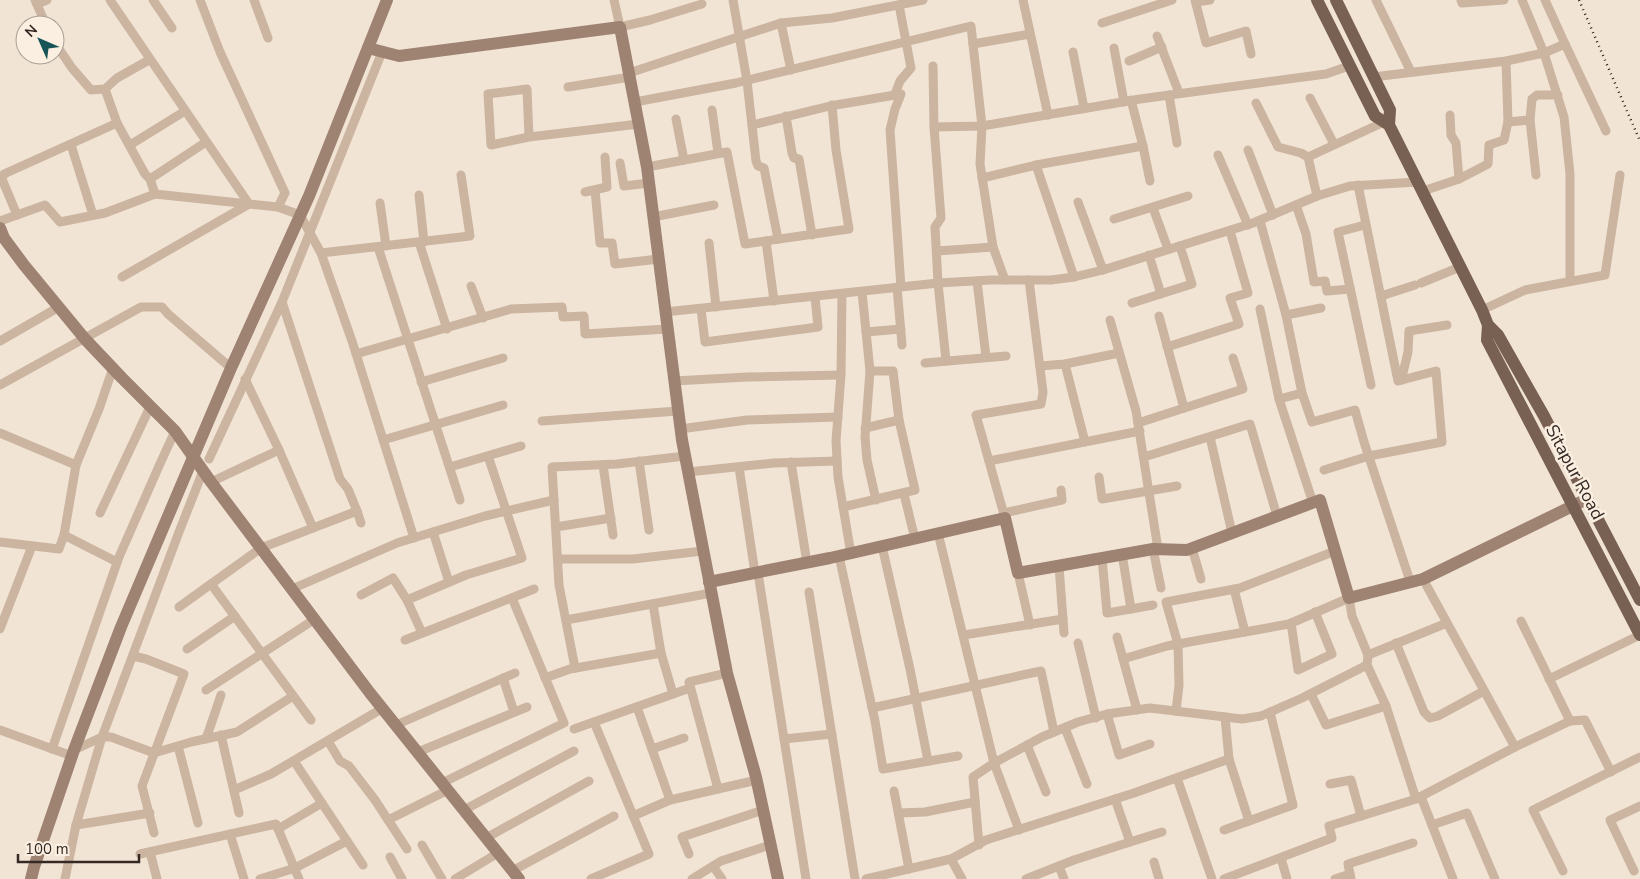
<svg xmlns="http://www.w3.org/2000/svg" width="1640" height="879" font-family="'Nunito Sans',sans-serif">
	<rect width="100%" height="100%" fill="#f2e4d5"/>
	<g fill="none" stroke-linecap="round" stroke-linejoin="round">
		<!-- street -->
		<g stroke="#cbb4a0" stroke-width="9">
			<polyline points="35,0 46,25"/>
			<polyline points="110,0 249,204 122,277"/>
			<polyline points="153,0 172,28"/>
			<polyline points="200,0 220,52 285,193 278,207"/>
			<polyline points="254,0 268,38"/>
			<polyline points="614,0 620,27 650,20 702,4"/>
			<polyline points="733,0 747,81 756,161 758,166 764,168 778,239"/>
			<polyline points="1023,0 1048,115"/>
			<polyline points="1195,0 1206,43 1246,31 1251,54"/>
			<polyline points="1376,0 1411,72"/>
			<polyline points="1461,0 1462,3 1504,0"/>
			<polyline points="1522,0 1544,53 1564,117 1570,174 1570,281"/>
			<polyline points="1545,0 1565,44"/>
			<polyline points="1196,2 1210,0"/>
			<polyline points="37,4 47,0"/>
			<polyline points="781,23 791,70"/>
			<polyline points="1102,23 1172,0"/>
			<polyline points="1157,36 1179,93"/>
			<polyline points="55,43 72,68 91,90 105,89 117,78 149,60"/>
			<polyline points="973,44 1030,34"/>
			<polyline points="1114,48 1124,102"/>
			<polyline points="1073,52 1084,108"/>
			<polyline points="1129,61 1162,47"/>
			<polyline points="933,66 934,127 941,218 935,227 938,283 946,361"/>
			<polyline points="629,73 781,23 832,18 923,0"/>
			<polyline points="1373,77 1506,61 1544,53 1565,44 1606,131"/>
			<polyline points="568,87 630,77"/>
			<polyline points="105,89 117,123 145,174 150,179 155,194"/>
			<polyline points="895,94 900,81 911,68 899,5"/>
			<polyline points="1169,95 1177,143"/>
			<polyline points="1310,98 1334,144"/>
			<polyline points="1131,100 1143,146 1150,181"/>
			<polyline points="635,102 736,83 971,26 982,126 980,164 993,247 1005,280"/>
			<polyline points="1256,103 1278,147 1301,153 1308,157"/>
			<polyline points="712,110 718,153"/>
			<polyline points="1450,115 1451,135 1456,143 1459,179"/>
			<polyline points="786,116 792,153 794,158 799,159 812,235"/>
			<polyline points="676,119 684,160"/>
			<polyline points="1508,122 1530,120"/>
			<polyline points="752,125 830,106 901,94 895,109 890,130 901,287"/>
			<polyline points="934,127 982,126 1140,99 1326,74 1349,66"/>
			<polyline points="529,137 527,89 488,94 491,145 529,137 639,124"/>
			<polyline points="71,145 93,215"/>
			<polyline points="130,145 185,111"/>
			<polyline points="1248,150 1273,215"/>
			<polyline points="1218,155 1248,225"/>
			<polyline points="620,163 624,186 649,183"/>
			<polyline points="1036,165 1074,277"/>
			<polyline points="647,167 727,152 745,244 849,229 836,150 832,105"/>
			<polyline points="1536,175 1530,120 1532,99 1537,95 1558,95"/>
			<polyline points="982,178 1036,165 1143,146"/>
			<polyline points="150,179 206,142"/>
			<polyline points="595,190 600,243 612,243 615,264 659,259"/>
			<polyline points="1423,191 1459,179 1488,164 1489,145 1504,140 1508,122 1506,61"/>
			<polyline points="585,192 607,187 605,157"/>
			<polyline points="419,195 424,242"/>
			<polyline points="1317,196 1350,186 1418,182"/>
			<polyline points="1078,202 1103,270"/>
			<polyline points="380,203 386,246"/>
			<polyline points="1296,205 1306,234 1314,282 1325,281 1327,291 1350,289"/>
			<polyline points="1153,208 1168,249"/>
			<polyline points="17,215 2,179 4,174 117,123"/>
			<polyline points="653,217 714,205"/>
			<polyline points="1114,219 1188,196"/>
			<polyline points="0,221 45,205 60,222 105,213 155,194 278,207 300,215 321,253 470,236 461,175"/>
			<polyline points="1260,221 1286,315 1302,393 1312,422 1355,410 1364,442 1410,581"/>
			<polyline points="1365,225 1338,232 1371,385"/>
			<polyline points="766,241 774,301"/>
			<polyline points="419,242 447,329"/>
			<polyline points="709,243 716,307"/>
			<polyline points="378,247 460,500"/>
			<polyline points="937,251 993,247"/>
			<polyline points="321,253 352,341 414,538"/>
			<polyline points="1149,255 1161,294"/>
			<polyline points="977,281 986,357"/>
			<polyline points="1421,283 1460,267"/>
			<polyline points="471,286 483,318"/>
			<polyline points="897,287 902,345"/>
			<polyline points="862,292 870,371 865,437 867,460 876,500"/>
			<polyline points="842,294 841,375 836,441 838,477 851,554"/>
			<polyline points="1381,296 1415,285"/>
			<polyline points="1132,303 1192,284 1180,246"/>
			<polyline points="701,309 705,342 818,327 815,297"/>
			<polyline points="1260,309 1279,399 1313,503"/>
			<polyline points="1482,310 1525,290 1605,275 1620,175"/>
			<polyline points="665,312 938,283 991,280 1051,280 1074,277 1103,270 1253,223 1317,196 1308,157 1384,122"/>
			<polyline points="1286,315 1321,308"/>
			<polyline points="1159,316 1184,408"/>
			<polyline points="1110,320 1136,411 1158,549"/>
			<polyline points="866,332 901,329"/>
			<polyline points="0,341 59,307"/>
			<polyline points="1167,347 1239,324 1230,298 1248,293 1230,231"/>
			<polyline points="356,354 511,309 562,307 563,317 584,316 585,334 667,329"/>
			<polyline points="925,363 1006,356"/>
			<polyline points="1065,364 1085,442"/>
			<polyline points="1040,366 1065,364 1119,353"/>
			<polyline points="245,379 279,450 313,528"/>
			<polyline points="1402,380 1402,377 1408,352 1409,331 1447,325"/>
			<polyline points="674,381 747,377 841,375"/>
			<polyline points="421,382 503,358"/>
			<polyline points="0,385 141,307 162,307 168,314 231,368"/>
			<polyline points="1279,399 1302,393"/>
			<polyline points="542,421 678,411"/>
			<polyline points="1138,423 1243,389 1233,358"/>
			<polyline points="865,428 899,420"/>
			<polyline points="680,429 747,420 838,417"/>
			<polyline points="0,433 76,465 64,535 59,549 0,542"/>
			<polyline points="1210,437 1232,533"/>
			<polyline points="383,440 503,405"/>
			<polyline points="1144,457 1250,424 1277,516"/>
			<polyline points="209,459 282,302 382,52"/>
			<polyline points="639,461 649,530"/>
			<polyline points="989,461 1140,431"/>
			<polyline points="791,462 807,563"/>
			<polyline points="76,465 99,409 113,368"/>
			<polyline points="603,465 613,535"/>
			<polyline points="450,467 521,446"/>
			<polyline points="739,467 755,573"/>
			<polyline points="1324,470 1369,456 1442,442 1436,371 1398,381 1358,185"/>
			<polyline points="688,472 774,463 837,461"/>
			<polyline points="1099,477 1102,499 1177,486"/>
			<polyline points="211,482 279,450"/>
			<polyline points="904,494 915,539"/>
			<polyline points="843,507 915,490 899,420 893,371 870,371"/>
			<polyline points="357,511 361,523"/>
			<polyline points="100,513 150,407"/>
			<polyline points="1004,513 1062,500 1061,490"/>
			<polyline points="1005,518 976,415 1041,404 1043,392 1029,280"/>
			<polyline points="556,527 611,518"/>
			<polyline points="433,532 449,582"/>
			<polyline points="938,533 994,763 1019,830"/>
			<polyline points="64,535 117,562"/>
			<polyline points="882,546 910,669 928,761"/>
			<polyline points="1192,548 1201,579"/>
			<polyline points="1153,549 1161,588"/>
			<polyline points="839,556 875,721 883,769 958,756"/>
			<polyline points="1102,558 1107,613 1131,609 1122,554"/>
			<polyline points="558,559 633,559 703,551"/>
			<polyline points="1059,566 1064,633"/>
			<polyline points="758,573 806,879"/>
			<polyline points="1018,573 1030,625"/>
			<polyline points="1423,579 1515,747"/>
			<polyline points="211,584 311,720"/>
			<polyline points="292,589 397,543 485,516 554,500"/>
			<polyline points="1234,589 1245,632"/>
			<polyline points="809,592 855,879"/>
			<polyline points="361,595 393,578 407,600 422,633"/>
			<polyline points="407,600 466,575 522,558 488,456"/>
			<polyline points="653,604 661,653 673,694"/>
			<polyline points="179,607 261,548 357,511 348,489 340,479 282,302"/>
			<polyline points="1131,609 1153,605"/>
			<polyline points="566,620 711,593"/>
			<polyline points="1291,623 1298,670 1332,654 1315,612"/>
			<polyline points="0,629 32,546"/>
			<polyline points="964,635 1063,619"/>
			<polyline points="1117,637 1137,710"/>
			<polyline points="405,640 534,589"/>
			<polyline points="1078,643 1096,718"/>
			<polyline points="1396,643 1424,712 1430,718 1438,716 1484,691"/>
			<polyline points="187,649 235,616"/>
			<polyline points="1368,655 1447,623"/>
			<polyline points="133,656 146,659 184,674 142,786 154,833"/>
			<polyline points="1123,659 1167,646 1289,624 1349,598 1352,616 1368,655 1367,665 1386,706 1416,799"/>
			<polyline points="575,668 559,585 552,467 617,464 685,456"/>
			<polyline points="503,678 514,712"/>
			<polyline points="545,678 570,669 661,653"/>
			<polyline points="1549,679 1640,635"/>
			<polyline points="206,690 315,619"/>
			<polyline points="1311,694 1326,725 1386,706"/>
			<polyline points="637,707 670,800"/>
			<polyline points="872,708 1041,671 1054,732"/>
			<polyline points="1176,711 1179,685 1178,644 1166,602 1240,588 1335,551"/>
			<polyline points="1107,714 1119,755 1150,744"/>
			<polyline points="1225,717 1229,759 1249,821"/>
			<polyline points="1570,721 1585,720 1611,772"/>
			<polyline points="396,725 515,673"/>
			<polyline points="1065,728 1087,784"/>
			<polyline points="574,729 690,688"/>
			<polyline points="0,730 72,756"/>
			<polyline points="221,735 239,813"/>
			<polyline points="206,739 221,695"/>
			<polyline points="784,739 832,734"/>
			<polyline points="328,741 340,761 349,766 375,800 407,849"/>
			<polyline points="1027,745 1046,792"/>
			<polyline points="178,746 198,823"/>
			<polyline points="52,749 119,557 159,466 175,431"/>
			<polyline points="652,749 684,738"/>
			<polyline points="74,750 102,737 111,737 154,753 191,742 237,732 293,696"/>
			<polyline points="418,752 527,707"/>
			<polyline points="294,761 363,865"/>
			<polyline points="1177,778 1212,879"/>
			<polyline points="442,783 564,723 512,598"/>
			<polyline points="1330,784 1351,780 1361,816"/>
			<polyline points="718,789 689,682 727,673"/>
			<polyline points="234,790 271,774 383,708"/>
			<polyline points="894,791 909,869"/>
			<polyline points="1421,797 1432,825 1467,813 1495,879"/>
			<polyline points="464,810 574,751"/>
			<polyline points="899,813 925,812 975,802"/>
			<polyline points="633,816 670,800 757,780"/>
			<polyline points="388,820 448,790"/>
			<polyline points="76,825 150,813"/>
			<polyline points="1432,825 1453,879"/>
			<polyline points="278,829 322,803"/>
			<polyline points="1224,830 1293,805 1270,712"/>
			<polyline points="230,834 244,879"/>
			<polyline points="486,838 589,781"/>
			<polyline points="1130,842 1162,832"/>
			<polyline points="422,845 442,879"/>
			<polyline points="979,845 973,777 994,763 1042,737 1078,722 1107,714 1150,708 1242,719 1261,716 1302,698 1367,665"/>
			<polyline points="150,852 157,879"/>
			<polyline points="140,854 276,824 299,879"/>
			<polyline points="689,854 682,837 763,810"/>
			<polyline points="390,857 402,879"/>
			<polyline points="1281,858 1287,879"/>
			<polyline points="951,859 962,879"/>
			<polyline points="1154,862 1159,879"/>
			<polyline points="713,866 722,879"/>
			<polyline points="1059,866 1064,879"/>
			<polyline points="512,871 614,816"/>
			<polyline points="1563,871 1533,810 1640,757"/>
			<polyline points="1634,871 1610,820 1640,806"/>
			<polyline points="65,879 76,825 102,737 179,532 203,471"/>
			<polyline points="260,879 295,868 347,841"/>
			<polyline points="455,879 498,853"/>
			<polyline points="591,879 649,854 594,722"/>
			<polyline points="692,879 721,861 770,845"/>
			<polyline points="866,879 951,859 986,840 1134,793 1229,759"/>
			<polyline points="1026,879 1074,860 1130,842 1115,799"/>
			<polyline points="1224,879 1332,838 1329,826 1416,799 1515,747 1570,721 1521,621"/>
			<polyline points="1335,879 1350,874"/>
			<polyline points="1351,879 1348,864 1413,843"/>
		</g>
		<!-- secondary -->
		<g stroke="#9e8272" stroke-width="12">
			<polyline points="368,48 399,56 620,27 647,167 682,440 727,673 756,777 778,879"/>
			<polyline points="0,228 4,238 24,265 85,339 122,378 175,431 211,482 370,693 519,879"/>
			<polyline points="709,582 830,558 1005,518 1018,573 1153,549 1187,550 1320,500 1349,598 1423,579 1587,499"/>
			<polyline points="31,879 34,867 74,750 121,627 231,368 309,196 387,0"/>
		</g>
		<!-- primary -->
		<g stroke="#786053" stroke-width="12">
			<polyline points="1317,0 1375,116 1389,125"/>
			<polyline points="1336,0 1390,110 1389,125 1482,310 1488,325 1498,335 1544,416 1640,600"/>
			<polyline points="1488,325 1487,340 1640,635"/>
		</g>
		<!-- rail -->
		<polyline stroke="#342924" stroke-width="2.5" stroke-dasharray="1 4" stroke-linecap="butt" points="1579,0 1640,141"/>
	</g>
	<g text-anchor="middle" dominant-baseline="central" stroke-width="5" stroke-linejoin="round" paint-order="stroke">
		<!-- street labels -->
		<g font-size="18" fill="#342924" stroke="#faefe1">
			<text transform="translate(1575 472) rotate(62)">Sitapur Road</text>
		</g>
	</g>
	<!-- north arrow -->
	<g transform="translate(40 40) rotate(315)"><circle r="24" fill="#faefe1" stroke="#aba095"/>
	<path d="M0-4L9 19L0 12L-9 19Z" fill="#175458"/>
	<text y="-8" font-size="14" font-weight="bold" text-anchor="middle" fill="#342924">N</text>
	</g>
	<!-- scale -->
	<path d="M18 854v8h121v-8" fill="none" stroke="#342924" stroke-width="2.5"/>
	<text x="25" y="854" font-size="15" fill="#342924" stroke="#faefe1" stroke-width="4" paint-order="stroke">100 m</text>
</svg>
